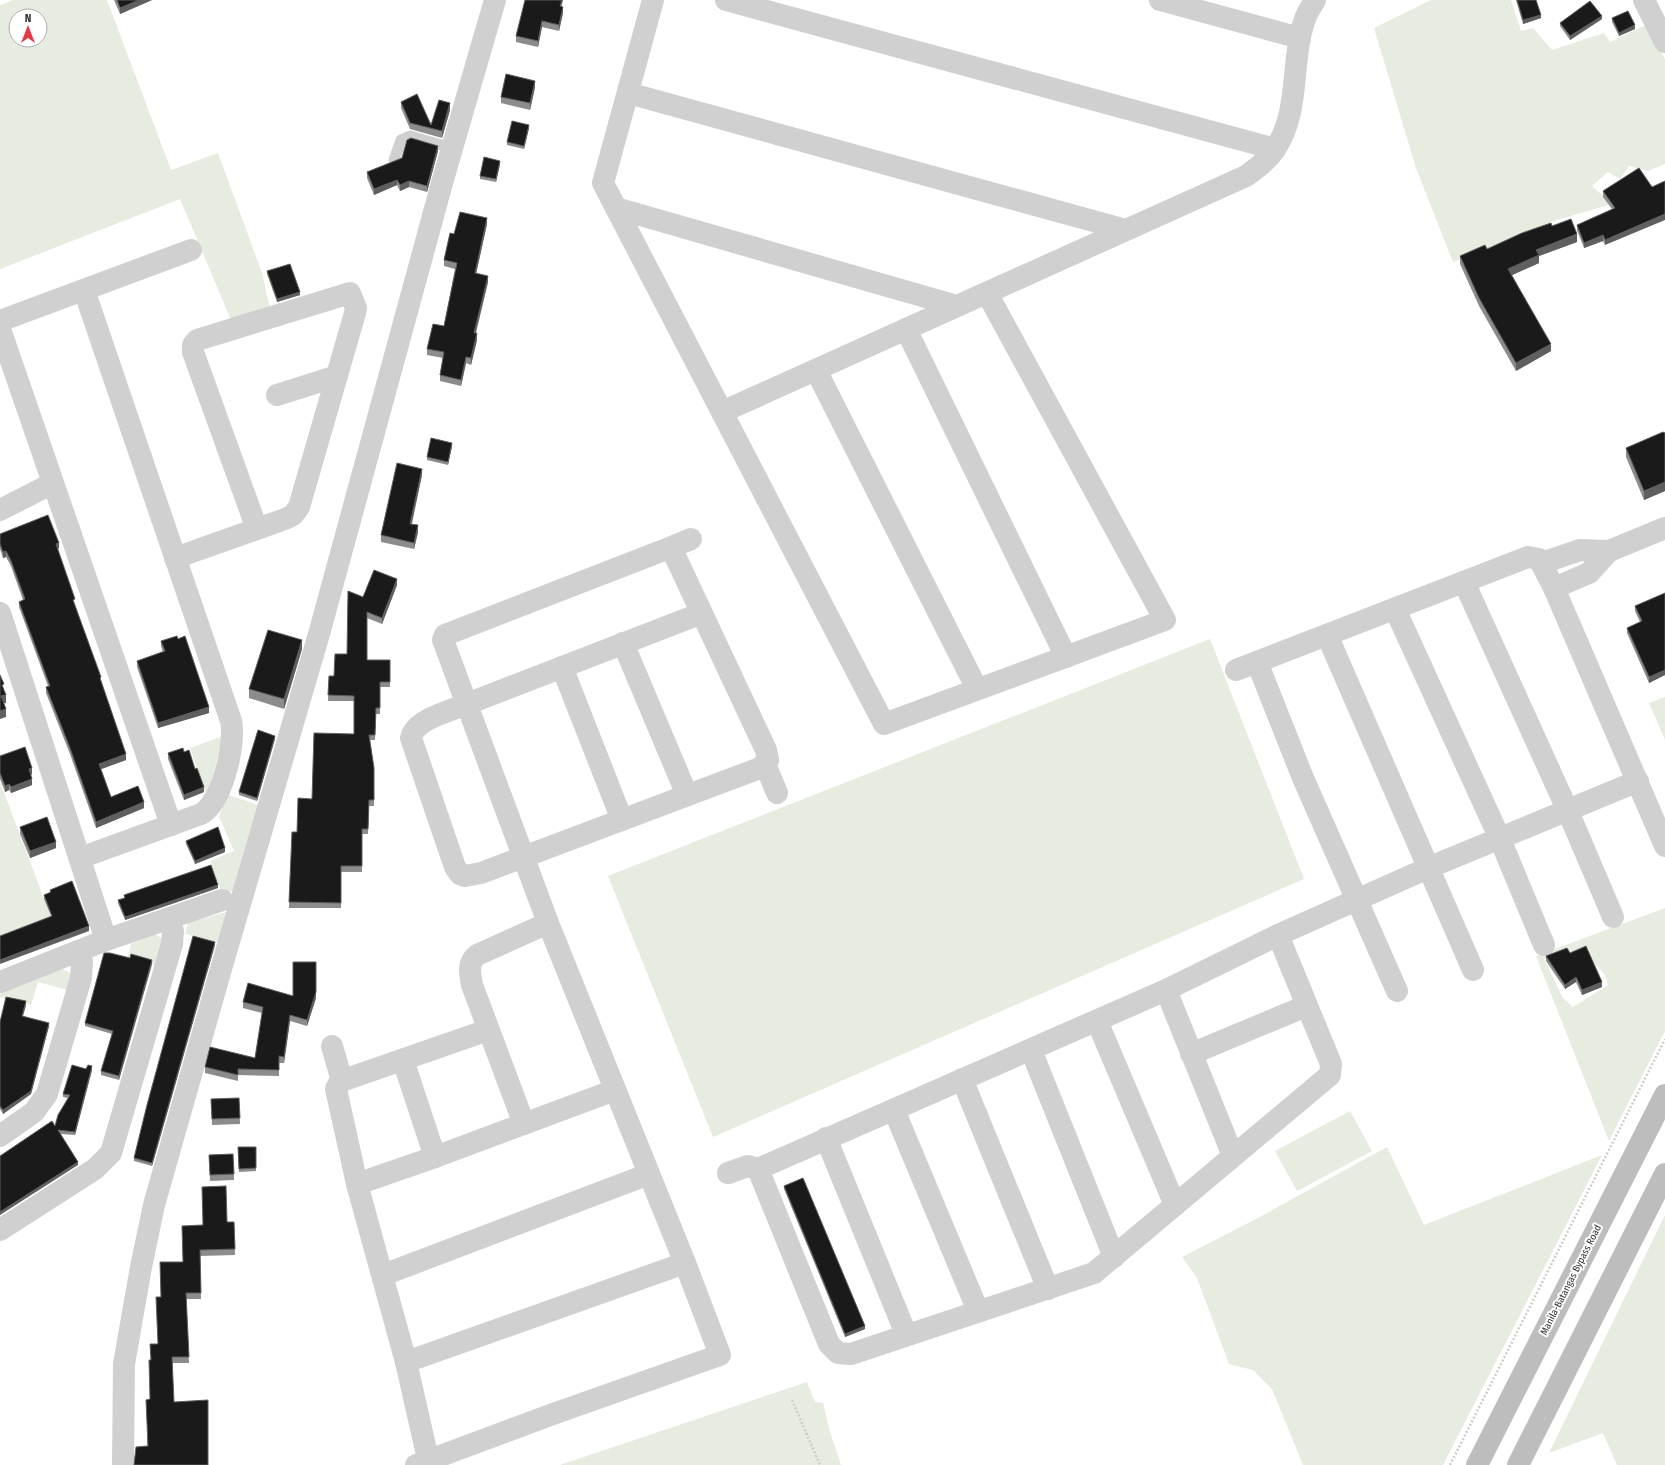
<svg xmlns="http://www.w3.org/2000/svg" width="1665" height="1465" font-family="'Fira Sans Condensed',sans-serif">
	<rect width="100%" height="100%" fill="#fff"/>
	<!-- green -->
	<g fill="#e6ecdf" fill-rule="evenodd">
		<path d="M13,0H107L171,170L218,153L262,273L270,308L231,320L180,199L0,269V5ZM16,16H40V40H16Z"/>
		<polygon points="1431,0 1511,0 1521,31 1533,28 1552,50 1604,33 1610,42 1646,25 1665,59 1665,164 1648,171 1629,166 1620,179 1608,172 1592,186 1612,204 1557,220 1453,262 1416,168 1374,28"/>
		<polygon points="1210,639 1304,879 713,1137 608,876"/>
		<polygon points="1665,697 1665,740 1649,703"/>
		<polygon points="223,736 210,788 207,796 190,748"/>
		<polygon points="0,782 52,920 0,937"/>
		<polygon points="228,795 262,806 237,890 222,894 210,861 234,851 219,816"/>
		<path d="M1665,908V1031L1609,1141L1536,956ZM1588,948C1591,953 1593,962 1597,966C1605,974 1605,974 1608,985L1573,1007L1563,998L1544,959L1570,950L1572,954Z"/>
		<polygon points="230,911 221,943 185,934 188,923"/>
		<polygon points="152,935 157,935 162,939 162,945 156,965 128,957 131,944"/>
		<polygon points="62,969 69,972 71,975 68,990 38,982 31,1005 0,997 1,992"/>
		<polygon points="1350,1111 1372,1151 1297,1191 1275,1151"/>
		<polygon points="1387,1147 1424,1225 1602,1155 1443,1465 1303,1465 1272,1389 1253,1370 1229,1364 1197,1278 1182,1257 1256,1219"/>
		<polygon points="1665,1215 1665,1465 1617,1465 1603,1433 1549,1453"/>
		<polygon points="807,1382 815,1402 823,1403 830,1432 841,1465 560,1465"/>
	</g>
	<g fill="none" stroke-linecap="round" stroke-linejoin="round">
		<!-- path -->
		<g stroke="#cdcdcd" stroke-width="2.5" stroke-dasharray="2 2" stroke-linecap="butt">
			<polyline points="792,1400 820,1465"/>
			<polyline points="1450,1465 1665,1039"/>
		</g>
		<!-- service -->
		<polyline stroke="#d0d0d0" stroke-width="11" points="394,160 401,140 410,136 452,148"/>
		<!-- minor -->
		<g stroke="#d0d0d0" stroke-width="22">
			<polyline points="653,0 603,183 884,724 1165,620 987,293"/>
			<polyline points="726,0 1275,149"/>
			<polyline points="1160,0 1300,38"/>
			<polyline points="628,93 1126,230"/>
			<polyline points="616,208 957,306"/>
			<polyline points="0,321 191,250"/>
			<polyline points="0,329 171,825"/>
			<polyline points="906,329 1066,657"/>
			<polyline points="816,370 977,689"/>
			<polyline points="277,395 337,376"/>
			<path d="M722,412L1246,176C1257,168 1268,160 1275,149C1301,111 1290,60 1305,19C1307,12 1312,6 1315,0"/>
			<polyline points="0,510 53,483"/>
			<polyline points="667,549 691,539"/>
			<polyline points="175,558 285,519 293,515 299,507 355,313 356,308 350,293 197,340 193,345 193,352 257,529"/>
			<polyline points="1542,563 1580,550 1609,551 1665,528"/>
			<polyline points="1464,582 1567,809 1613,917"/>
			<polyline points="1554,588 1589,573 1609,551"/>
			<polyline points="1395,609 1500,839 1544,945"/>
			<polyline points="0,613 106,940"/>
			<polyline points="1327,635 1473,970"/>
			<polyline points="623,643 687,795"/>
			<polyline points="1257,662 1303,778 1397,991"/>
			<polyline points="562,667 622,820"/>
			<polyline points="1236,670 1528,557 1539,559 1554,588 1665,846"/>
			<polyline points="765,764 777,793"/>
			<path d="M80,858L201,814C222,803 236,744 231,721L84,290"/>
			<polyline points="0,982 106,940 222,900"/>
			<polyline points="1166,990 1233,1156"/>
			<polyline points="1097,1021 1175,1205"/>
			<polyline points="332,1046 342,1081"/>
			<polyline points="1031,1050 1114,1257"/>
			<polyline points="1191,1054 1306,1006"/>
			<polyline points="403,1060 435,1157"/>
			<polyline points="962,1079 1048,1289"/>
			<polyline points="894,1110 978,1311"/>
			<path d="M524,1124L472,985C470,974 467,963 477,955L548,923"/>
			<polyline points="0,1136 34,1112 47,1094 81,978 82,962 78,952"/>
			<polyline points="826,1138 906,1334"/>
			<polyline points="758,1169 829,1344 838,1353 851,1354 1094,1273 1330,1075 1331,1064 1278,935"/>
			<polyline points="728,1173 748,1166 758,1169 1166,990 1278,935 1428,868 1638,781"/>
			<polyline points="357,1184 435,1157 615,1090"/>
			<polyline points="0,1230 95,1169 111,1153 172,944 173,931 169,918"/>
			<polyline points="383,1275 649,1174"/>
			<polyline points="406,1362 685,1263"/>
			<polyline points="428,1459 406,1362 357,1184 336,1089 339,1083 344,1080 488,1030"/>
			<polyline points="123,1465 124,1364 141,1267 154,1205 221,969 319,634 442,183 495,0"/>
			<path d="M416,1465L553,1414L720,1355L685,1263L548,923L443,640L445,635L664,550L670,549L675,556L766,750L768,760L760,768L481,873L465,876L460,874L455,867L411,738C415,719 450,711 467,704L702,613"/>
		</g>
		<!-- tertiary -->
		<polyline stroke="#d0d0d0" stroke-width="22" points="1644,0 1665,42"/>
		<!-- secondary -->
		<g stroke="#bdbdbd" stroke-width="22">
			<polyline points="1477,1465 1665,1095"/>
			<polyline points="1518,1465 1665,1174"/>
		</g>
	</g>
	<!-- wall -->
	<g fill="#8c8c8c">
		<polygon points="114,0 152,0 120,14"/>
		<polygon points="1516,0 1536,0 1541,18 1523,24"/>
		<polygon points="562,7 563,13 559,31 542,27 538,47 516,42 516,36"/>
		<polygon points="1612,18 1635,29 1619,36 1612,22"/>
		<polygon points="1602,19 1570,40 1560,26 1560,23"/>
		<polygon points="535,87 530,110 501,103 501,97"/>
		<polygon points="401,102 431,125 450,110 442,138 410,129 401,108"/>
		<polygon points="529,128 524,149 507,145 507,142"/>
		<polygon points="438,151 427,192 409,187 400,191 397,185 374,195 367,178 367,172"/>
		<polygon points="500,164 496,182 480,179 480,176"/>
		<polygon points="1639,168 1605,245 1603,241 1584,248 1577,230 1577,225 1612,209 1603,197 1603,191"/>
		<polygon points="487,224 476,273 488,282 476,333 477,340 471,365 466,363 461,386 440,381 440,375 443,358 427,355 427,349 444,326 455,269 444,266 444,260 454,234"/>
		<polygon points="1577,242 1539,256 1539,263 1512,275 1551,351 1516,371 1479,306 1460,264 1460,256 1487,249"/>
		<polygon points="267,271 300,295 277,302 267,274"/>
		<polygon points="1665,433 1665,491 1644,500 1626,457 1626,448"/>
		<polygon points="452,446 448,465 427,460 427,457"/>
		<polygon points="422,475 412,524 418,532 414,549 381,542 381,535"/>
		<polygon points="0,534 59,548 57,549 75,605 101,682 126,760 100,769 111,797 144,808 96,828 70,754 46,693 46,687 48,686 19,607 19,602 23,600 11,566 6,557 3,558 0,549"/>
		<polygon points="397,585 382,624 367,618 367,660 390,660 390,687 380,687 380,714 376,714 375,740 370,740 374,768 374,806 369,806 368,834 362,834 362,872 341,872 341,908 289,908 289,902 297,832 312,799 354,734 354,701 328,701 329,676 334,676 347,654 363,597"/>
		<polygon points="1665,593 1665,675 1649,683 1627,633 1627,628 1640,622 1635,611 1635,606"/>
		<polygon points="161,641 209,713 158,728 137,667 137,661 163,652 161,646"/>
		<polygon points="302,649 284,709 249,698 249,689"/>
		<polygon points="275,739 257,801 239,795 239,792"/>
		<polygon points="184,752 204,792 184,800 168,759 168,753"/>
		<polygon points="0,756 32,774 31,775 32,785 11,793 9,790 5,792 0,779"/>
		<polygon points="20,827 56,848 30,858 20,834"/>
		<polygon points="186,841 225,852 195,864 186,844"/>
		<polygon points="218,888 125,920 118,903 118,900 124,898 124,895"/>
		<polygon points="50,890 89,931 51,916 44,899 44,895 50,893"/>
		<polygon points="215,945 152,1166 134,1161 134,1158"/>
		<polygon points="1570,953 1602,987 1582,995 1576,982 1565,989 1546,961 1546,956"/>
		<polygon points="152,964 119,1080 101,1075 101,1071 112,1034 85,1026 85,1023"/>
		<polygon points="293,996 316,998 307,1026 290,1021 284,1063 279,1063 279,1076 238,1075 238,1081 205,1073 205,1067 255,1058 262,1013 243,1008 243,1002"/>
		<polygon points="26,1005 23,1016 49,1026 31,1094 3,1114 0,1109 0,1022"/>
		<polygon points="86,1069 92,1070 75,1135 60,1134 78,1165 55,1126 68,1098 63,1097 63,1094"/>
		<polygon points="239,1098 240,1124 212,1125 211,1099"/>
		<polygon points="238,1147 256,1147 256,1171 239,1172"/>
		<polygon points="233,1154 234,1180 210,1181 209,1155"/>
		<polygon points="784,1186 865,1329 845,1337 784,1189"/>
		<polygon points="227,1222 234,1222 235,1255 200,1256 201,1299 186,1299 189,1363 173,1363 147,1446 150,1399 151,1360 158,1344 161,1297 183,1262 203,1225"/>
	</g>
	<!-- shaded-wall -->
	<g fill="#5f5f5f">
		<polygon points="139,0 152,0 120,14 120,8"/>
		<polygon points="562,0 563,0 560,12 560,6"/>
		<polygon points="563,7 563,13 559,31 559,25"/>
		<polygon points="1541,15 1541,18 1523,24 1523,20"/>
		<polygon points="1602,16 1602,19 1570,40 1570,36"/>
		<polygon points="542,21 542,27 538,47 538,41"/>
		<polygon points="1635,25 1635,29 1619,36 1619,33"/>
		<polygon points="535,81 535,87 530,110 530,103"/>
		<polygon points="450,103 450,110 442,138 442,131"/>
		<polygon points="529,125 529,128 524,149 524,146"/>
		<polygon points="438,146 438,151 427,192 427,186"/>
		<polygon points="500,161 500,164 496,182 496,179"/>
		<polygon points="397,180 397,185 374,195 374,189"/>
		<polygon points="409,181 409,187 400,191 400,185"/>
		<polygon points="1665,214 1665,220 1605,245 1605,240"/>
		<polygon points="487,218 487,224 475,279 475,273"/>
		<polygon points="1577,234 1577,242 1539,256 1539,263 1508,277 1508,269 1536,250"/>
		<polygon points="1603,235 1603,241 1584,248 1584,243"/>
		<polygon points="488,276 488,282 474,339 474,333"/>
		<polygon points="300,292 300,295 277,302 277,299"/>
		<polygon points="477,333 477,340 471,365 471,358"/>
		<polygon points="1551,344 1551,351 1516,371 1516,363"/>
		<polygon points="466,357 466,363 461,386 461,380"/>
		<polygon points="452,443 452,446 448,465 448,462"/>
		<polygon points="422,469 422,475 410,530 410,524"/>
		<polygon points="1665,482 1665,491 1644,500 1644,491"/>
		<polygon points="418,525 418,532 414,549 414,543"/>
		<polygon points="59,543 59,548 56,550 56,544"/>
		<polygon points="6,551 6,557 3,558 3,552"/>
		<polygon points="397,579 397,585 382,624 382,618"/>
		<polygon points="302,640 302,649 284,709 284,699"/>
		<polygon points="1665,670 1665,675 1649,683 1649,677"/>
		<polygon points="6,695 6,703 1,704 1,696"/>
		<polygon points="209,707 209,713 158,728 158,723"/>
		<polygon points="6,709 6,717 0,719 0,711"/>
		<polygon points="275,736 275,739 257,801 257,798"/>
		<polygon points="126,754 126,760 99,770 99,764"/>
		<polygon points="32,768 32,774 29,776 29,769"/>
		<polygon points="32,779 32,785 11,793 11,787"/>
		<polygon points="9,784 9,790 5,792 5,786"/>
		<polygon points="204,787 204,792 184,800 184,795"/>
		<polygon points="144,802 144,808 96,828 96,822"/>
		<polygon points="56,842 56,848 30,858 30,851"/>
		<polygon points="225,848 225,852 195,864 195,861"/>
		<polygon points="218,885 218,888 125,920 125,917"/>
		<polygon points="89,926 89,931 0,964 0,960"/>
		<polygon points="215,942 215,945 152,1166 152,1163"/>
		<polygon points="152,960 152,964 119,1080 119,1076"/>
		<polygon points="316,962 316,998 307,1026 307,1020"/>
		<polygon points="1576,977 1576,982 1565,989 1565,985"/>
		<polygon points="1602,982 1602,987 1582,995 1582,990"/>
		<polygon points="26,1001 26,1005 22,1019 22,1016"/>
		<polygon points="290,1015 290,1021 284,1063 284,1057"/>
		<polygon points="49,1023 49,1026 31,1094 3,1114 3,1110"/>
		<polygon points="92,1066 92,1070 75,1135 75,1132"/>
		<polygon points="78,1162 78,1165 0,1215 0,1212"/>
		<polygon points="865,1326 865,1329 845,1337 845,1334"/>
	</g>
	<!-- building -->
	<g fill="#1a1a1a" stroke="#5f5f5f">
		<polygon points="117,0 139,0 120,8"/>
		<polygon points="525,0 562,0 560,6 563,7 559,25 542,21 538,41 516,36"/>
		<polygon points="1517,0 1536,0 1541,15 1523,20"/>
		<polygon points="1590,1 1602,16 1570,36 1560,23"/>
		<polygon points="1628,11 1635,25 1619,33 1612,18"/>
		<polygon points="506,74 535,81 530,103 501,97"/>
		<polygon points="417,94 431,125 439,100 450,103 442,131 410,123 401,102"/>
		<polygon points="512,121 529,125 524,146 507,142"/>
		<polygon points="411,138 438,146 427,186 409,181 400,185 397,180 374,189 367,172 402,158 407,140"/>
		<polygon points="484,157 500,161 496,179 480,176"/>
		<polygon points="1639,168 1652,187 1665,181 1665,214 1605,240 1603,235 1584,243 1577,225 1615,208 1603,191"/>
		<polygon points="460,212 487,218 475,273 488,276 474,333 477,333 471,358 466,357 461,380 440,375 444,352 427,349 433,324 444,326 457,263 444,260 450,233 454,234"/>
		<polygon points="1571,219 1577,234 1536,250 1539,255 1508,269 1551,344 1516,363 1479,298 1460,256 1485,245 1487,249 1522,233 1551,223 1552,226"/>
		<polygon points="290,264 300,292 277,299 267,271"/>
		<polygon points="1663,432 1665,433 1665,482 1644,491 1626,448"/>
		<polygon points="431,438 452,443 448,462 427,457"/>
		<polygon points="397,463 422,469 410,524 418,525 414,543 381,535"/>
		<polygon points="48,515 59,543 56,544 75,599 73,600 101,677 100,678 126,754 99,764 111,797 138,786 144,802 96,822 70,748 46,687 50,686 19,602 25,599 11,561 6,551 3,552 0,544 0,534"/>
		<polygon points="374,570 397,579 382,618 367,612 367,660 390,660 390,682 380,682 380,708 376,708 375,735 369,735 374,768 374,800 369,800 368,829 362,829 362,866 341,866 341,903 289,902 292,832 297,832 298,798 312,799 314,733 354,734 354,696 328,695 329,676 334,676 335,654 347,654 348,591 363,597"/>
		<polygon points="1665,593 1665,670 1649,677 1627,628 1642,621 1635,606"/>
		<polygon points="268,630 302,640 284,699 249,689"/>
		<polygon points="177,636 178,639 185,636 209,707 158,723 137,661 165,651 161,641"/>
		<polygon points="0,675 4,684 2,685 6,695 1,696 6,709 0,711"/>
		<polygon points="258,730 275,736 257,798 239,792"/>
		<polygon points="25,747 32,768 29,769 32,779 11,787 9,784 5,786 0,773 0,756"/>
		<polygon points="183,748 184,752 189,750 195,769 197,768 204,787 184,795 168,753"/>
		<polygon points="47,817 56,842 30,851 20,827"/>
		<polygon points="218,827 225,848 195,861 186,841"/>
		<polygon points="211,865 218,885 125,917 118,900 125,898 124,895"/>
		<polygon points="72,881 89,926 0,960 0,936 52,916 44,895 51,892 50,890"/>
		<polygon points="193,936 215,942 152,1163 134,1158 147,1105"/>
		<polygon points="1586,946 1602,982 1582,990 1576,977 1565,985 1546,956 1567,948 1570,953"/>
		<polygon points="104,953 110,953 130,958 131,954 152,960 119,1076 101,1071 113,1031 85,1023"/>
		<polygon points="293,962 316,962 316,992 307,1020 290,1015 284,1057 279,1056 279,1070 238,1069 238,1075 205,1067 210,1047 255,1058 263,1007 243,1002 248,983 293,996"/>
		<polygon points="6,997 26,1001 22,1016 49,1023 31,1091 3,1110 0,1106 0,1022"/>
		<polygon points="72,1065 86,1069 88,1065 92,1066 75,1132 58,1130 78,1162 0,1212 0,1156 52,1121 55,1126 58,1115 70,1095 63,1094"/>
		<polygon points="239,1098 240,1118 212,1119 211,1099"/>
		<polygon points="238,1147 256,1147 256,1168 239,1169"/>
		<polygon points="233,1154 234,1174 210,1175 209,1155"/>
		<polygon points="803,1178 865,1326 845,1334 784,1186"/>
		<polygon points="226,1186 227,1222 234,1222 235,1249 200,1250 201,1293 186,1293 189,1357 172,1357 174,1402 208,1400 208,1465 134,1465 136,1447 148,1446 146,1400 150,1399 149,1360 151,1360 150,1344 158,1344 156,1297 161,1297 160,1262 183,1262 182,1226 203,1225 202,1187"/>
	</g>
	<g text-anchor="middle" dominant-baseline="central" stroke-width="4" stroke-linejoin="round" paint-order="stroke">
		<!-- street labels -->
		<g font-size="10" fill="#333" stroke="#fff">
			<text transform="translate(1571 1280) rotate(-63)">Manila-Batangas Bypass Road</text>
		</g>
	</g>
	<!-- north arrow -->
	<g transform="translate(28 28)"><circle r="19" fill="#ffffff" stroke="#adadad"/>
	<path d="M0-3L7 15L0 10L-7 15Z" fill="#e63946"/>
	<text y="-6" font-size="11" font-weight="bold" text-anchor="middle" fill="#333333">N</text>
	</g>
</svg>
